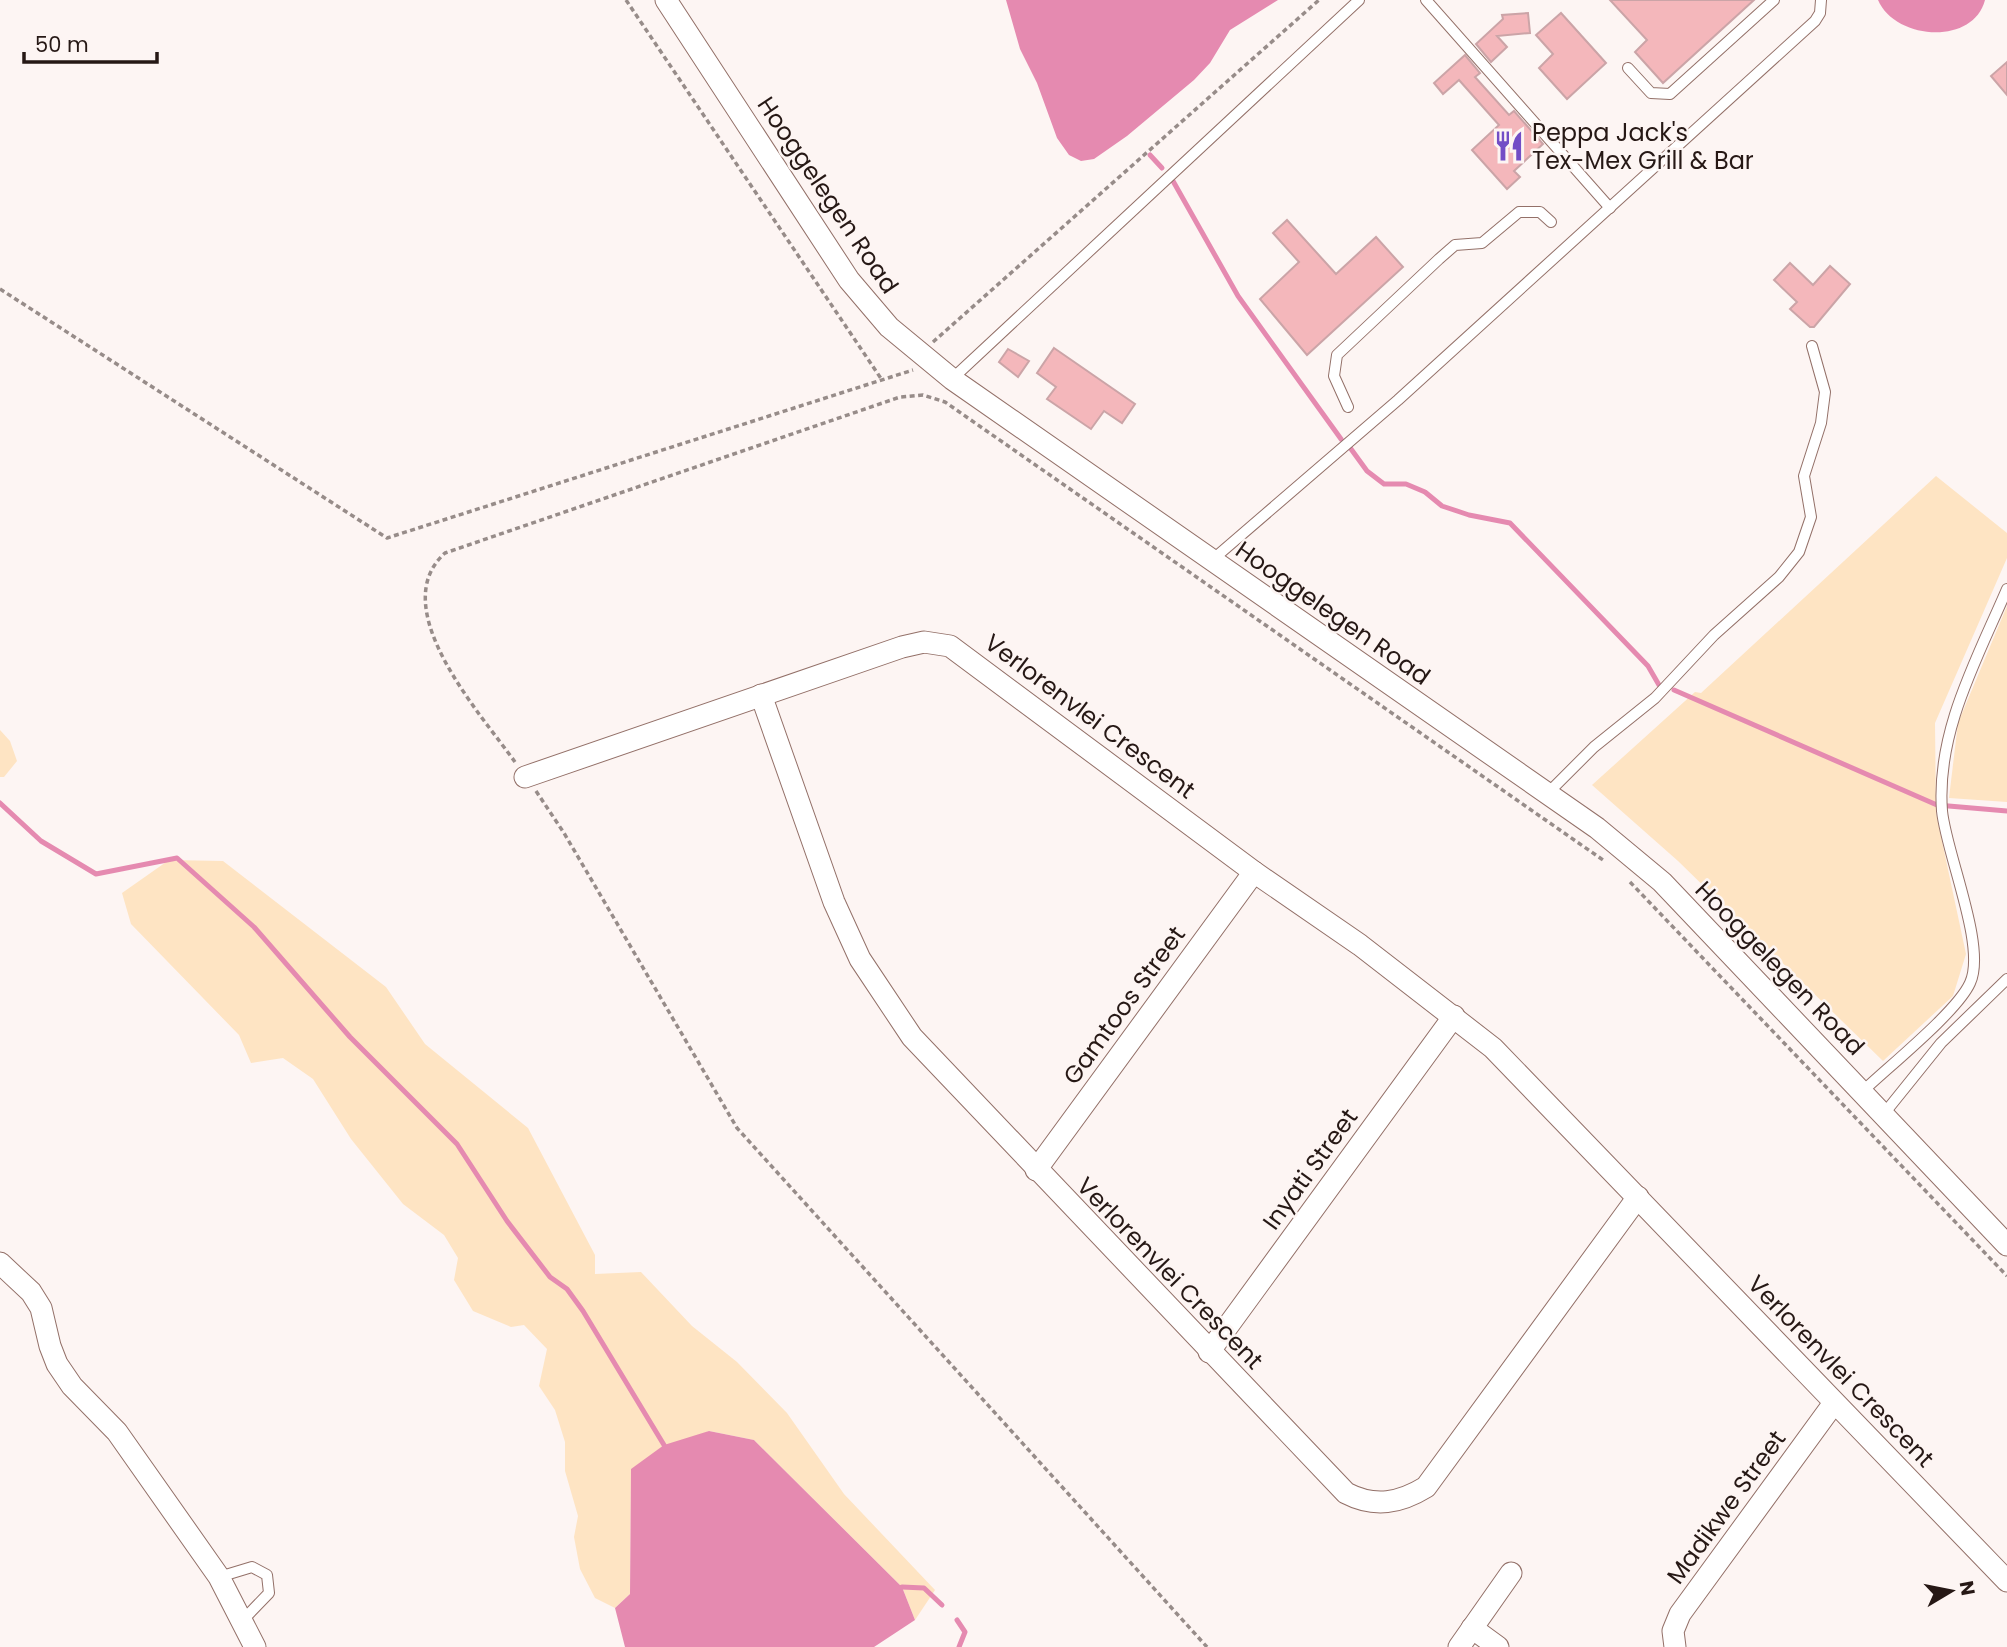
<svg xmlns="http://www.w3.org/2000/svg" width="2007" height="1647" font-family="Poppins,sans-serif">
	<rect width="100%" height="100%" fill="#fdf5f3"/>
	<!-- green -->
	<g fill="#fee4c3">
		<polygon points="1936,476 2007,533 2007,558 1935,723 1936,813 1966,954 1953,996 1883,1061 1678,861 1592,785 1695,692 1701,693"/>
		<polygon points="2007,606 2007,802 1949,798 1958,723"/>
		<polygon points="0,730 10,741 17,761 4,777 0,777"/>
		<polygon points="169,860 223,861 386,987 425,1044 528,1128 595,1255 595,1274 641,1272 692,1326 737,1362 787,1413 844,1494 935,1590 915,1620 902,1587 754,1440 709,1431 631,1469 630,1594 615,1608 595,1598 580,1569 574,1537 578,1516 565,1471 565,1442 555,1410 539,1386 547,1349 524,1325 511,1327 473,1311 454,1280 458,1258 444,1235 403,1204 351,1139 313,1079 283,1058 251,1063 239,1035 131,924 122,893"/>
	</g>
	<!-- water -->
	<g fill="#e58ab0">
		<polygon points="1006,0 1278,0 1230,30 1210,63 1194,80 1127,136 1094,159 1081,161 1069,155 1057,138 1037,83 1020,49"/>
		<path d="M1878,0H1985C1973,46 1895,40 1878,0Z"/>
		<polygon points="709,1431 754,1440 902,1587 915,1620 874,1647 625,1647 615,1608 630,1594 631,1469 664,1445"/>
	</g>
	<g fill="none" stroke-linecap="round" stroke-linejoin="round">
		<!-- stream -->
		<g stroke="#e58ab0" stroke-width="5">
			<polyline points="1150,155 1162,168"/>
			<polyline points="1173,181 1238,296 1341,439"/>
			<polyline points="1351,449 1367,471 1384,484 1406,484 1425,492 1442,506 1469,515 1510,523 1648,666 1659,685"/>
			<polyline points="1674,690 1937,805 2007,811"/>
			<polyline points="0,803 41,841 96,874 177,858 254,927 350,1037 457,1144 507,1221 550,1277 567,1289 583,1311 664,1445"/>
			<polyline points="902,1587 924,1588 942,1605"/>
			<polyline points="957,1620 965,1632 959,1647"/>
		</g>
	</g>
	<!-- building -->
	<g fill="#f4b7bb" stroke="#cba4a7" stroke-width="2">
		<polygon points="1610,0 1754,0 1663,83 1635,52 1647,40"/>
		<polygon points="1528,13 1530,33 1497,36 1507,47 1491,62 1476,44 1503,19 1502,15"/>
		<polygon points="1561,13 1606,63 1567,99 1539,68 1553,54 1536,35"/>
		<polygon points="1465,55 1480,73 1475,77 1509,115 1514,111 1543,144 1514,171 1520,177 1507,189 1472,150 1499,125 1459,80 1443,94 1434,83"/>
		<polygon points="2007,62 2007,95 1991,76"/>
		<polygon points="1287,220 1336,274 1376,237 1403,267 1307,355 1260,299 1299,262 1273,233"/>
		<polygon points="1790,263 1813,285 1830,266 1850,284 1814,327 1810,327 1790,309 1797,302 1774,280"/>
		<polygon points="1054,348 1135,404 1122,423 1104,411 1091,429 1047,399 1056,387 1037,373"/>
		<polygon points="1008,349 1029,361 1018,377 999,362"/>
	</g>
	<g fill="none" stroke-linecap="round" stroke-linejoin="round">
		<!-- lane casing -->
		<g stroke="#937068" stroke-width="12">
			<g id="lane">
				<polyline points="1426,0 1610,208"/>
				<polyline points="1628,68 1651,93 1670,94 1774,0"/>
				<polyline points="952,379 1359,0"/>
				<polyline points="1348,407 1334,376 1337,355 1439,259 1455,245 1482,243 1519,212 1540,212 1551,222"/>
				<polyline points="1211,561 1398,400 1815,21 1820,13 1821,0"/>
				<polyline points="1547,794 1594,747 1655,698 1714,635 1779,577 1799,552 1811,517 1804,476 1821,423 1825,392 1812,346"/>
				<path d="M1862,1092C1888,1067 1957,1012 1970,983C1987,947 1946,853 1942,811C1936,732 1977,659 2007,589"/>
				<polyline points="1883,1115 1941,1043 2007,979"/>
				<polyline points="219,1577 252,1567 267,1575 269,1593 243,1620"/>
			</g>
		</g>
		<!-- street casing -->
		<g stroke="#937068" stroke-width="23">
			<g id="street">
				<polyline points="666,0 849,280 889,327 952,379 1597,828 1662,882 2007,1245"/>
				<path d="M761,695L834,902L860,959L912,1037L1346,1493C1375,1508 1400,1503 1426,1487L1638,1197"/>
				<polyline points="525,777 902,647 924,642 950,646 1254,872 1360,945 1493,1048 2007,1581"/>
				<polyline points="1036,1170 1254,872"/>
				<polyline points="0,1263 31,1292 41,1308 50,1346 57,1364 72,1386 117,1432 219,1577 255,1647"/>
				<polyline points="1209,1352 1454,1016"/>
				<polyline points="1472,1628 1498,1647"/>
				<polyline points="1459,1647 1511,1573"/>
				<polyline points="1675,1647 1673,1631 1680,1614 1834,1403"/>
			</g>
		</g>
		<!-- path -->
		<g stroke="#978c89" stroke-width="3.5" stroke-dasharray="5 3.5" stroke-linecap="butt">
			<polyline points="626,0 882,380"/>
			<polyline points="0,289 387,538 913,370"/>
			<polyline points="933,342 1319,0"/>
			<path d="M515,762C481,714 384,608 445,553L900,397L923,395L945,402L1603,860"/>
			<polyline points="536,791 564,833 737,1128 1207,1647"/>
			<polyline points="1630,882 2007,1276"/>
		</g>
		<!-- lane -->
		<use href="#lane" stroke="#fff" stroke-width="10"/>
		<!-- street -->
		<use href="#street" stroke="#fff" stroke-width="21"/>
	</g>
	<!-- icons -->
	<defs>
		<g id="restaurant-bare" transform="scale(2.415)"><path d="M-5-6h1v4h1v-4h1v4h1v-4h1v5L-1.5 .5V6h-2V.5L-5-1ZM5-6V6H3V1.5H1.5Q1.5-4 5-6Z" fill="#724dc6" stroke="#fdf5f3" stroke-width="2.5" paint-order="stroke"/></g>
	</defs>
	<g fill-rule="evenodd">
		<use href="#restaurant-bare" x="1509" y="146"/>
	</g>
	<g text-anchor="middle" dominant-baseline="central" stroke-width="5" stroke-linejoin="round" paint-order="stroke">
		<!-- poi labels -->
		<g font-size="24" fill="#261815" stroke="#fdf5f3" text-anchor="start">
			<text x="1532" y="132">Peppa Jack's<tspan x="1532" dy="28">Tex-Mex Grill &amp; Bar</tspan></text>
		</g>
		<!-- street labels -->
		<g font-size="24" fill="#261815" stroke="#fdf5f3">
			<text transform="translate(828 195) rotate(56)">Hooggelegen Road</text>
			<text transform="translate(1333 613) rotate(35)">Hooggelegen Road</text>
			<text transform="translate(1090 716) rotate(37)">Verlorenvlei Crescent</text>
			<text transform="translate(1780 968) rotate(46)">Hooggelegen Road</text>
			<text transform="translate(1124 1005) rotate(-54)">Gamtoos Street</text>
			<text transform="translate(1310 1169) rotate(-54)">Inyati Street</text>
			<text transform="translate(1170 1273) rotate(46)">Verlorenvlei Crescent</text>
			<text transform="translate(1841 1371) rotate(46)">Verlorenvlei Crescent</text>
			<text transform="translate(1726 1507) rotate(-54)">Madikwe Street</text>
		</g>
	</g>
	<!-- north arrow -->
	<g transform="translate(1951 1591) rotate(80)" stroke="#fdf5f3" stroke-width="5" paint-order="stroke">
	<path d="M0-5L12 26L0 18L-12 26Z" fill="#261815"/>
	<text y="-10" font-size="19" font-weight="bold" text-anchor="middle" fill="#261815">N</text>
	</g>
	<!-- scale -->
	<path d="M24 52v10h133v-10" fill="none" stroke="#261815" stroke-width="3.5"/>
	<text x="35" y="52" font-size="21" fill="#261815" stroke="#fdf5f3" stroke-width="5" paint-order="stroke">50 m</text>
</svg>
